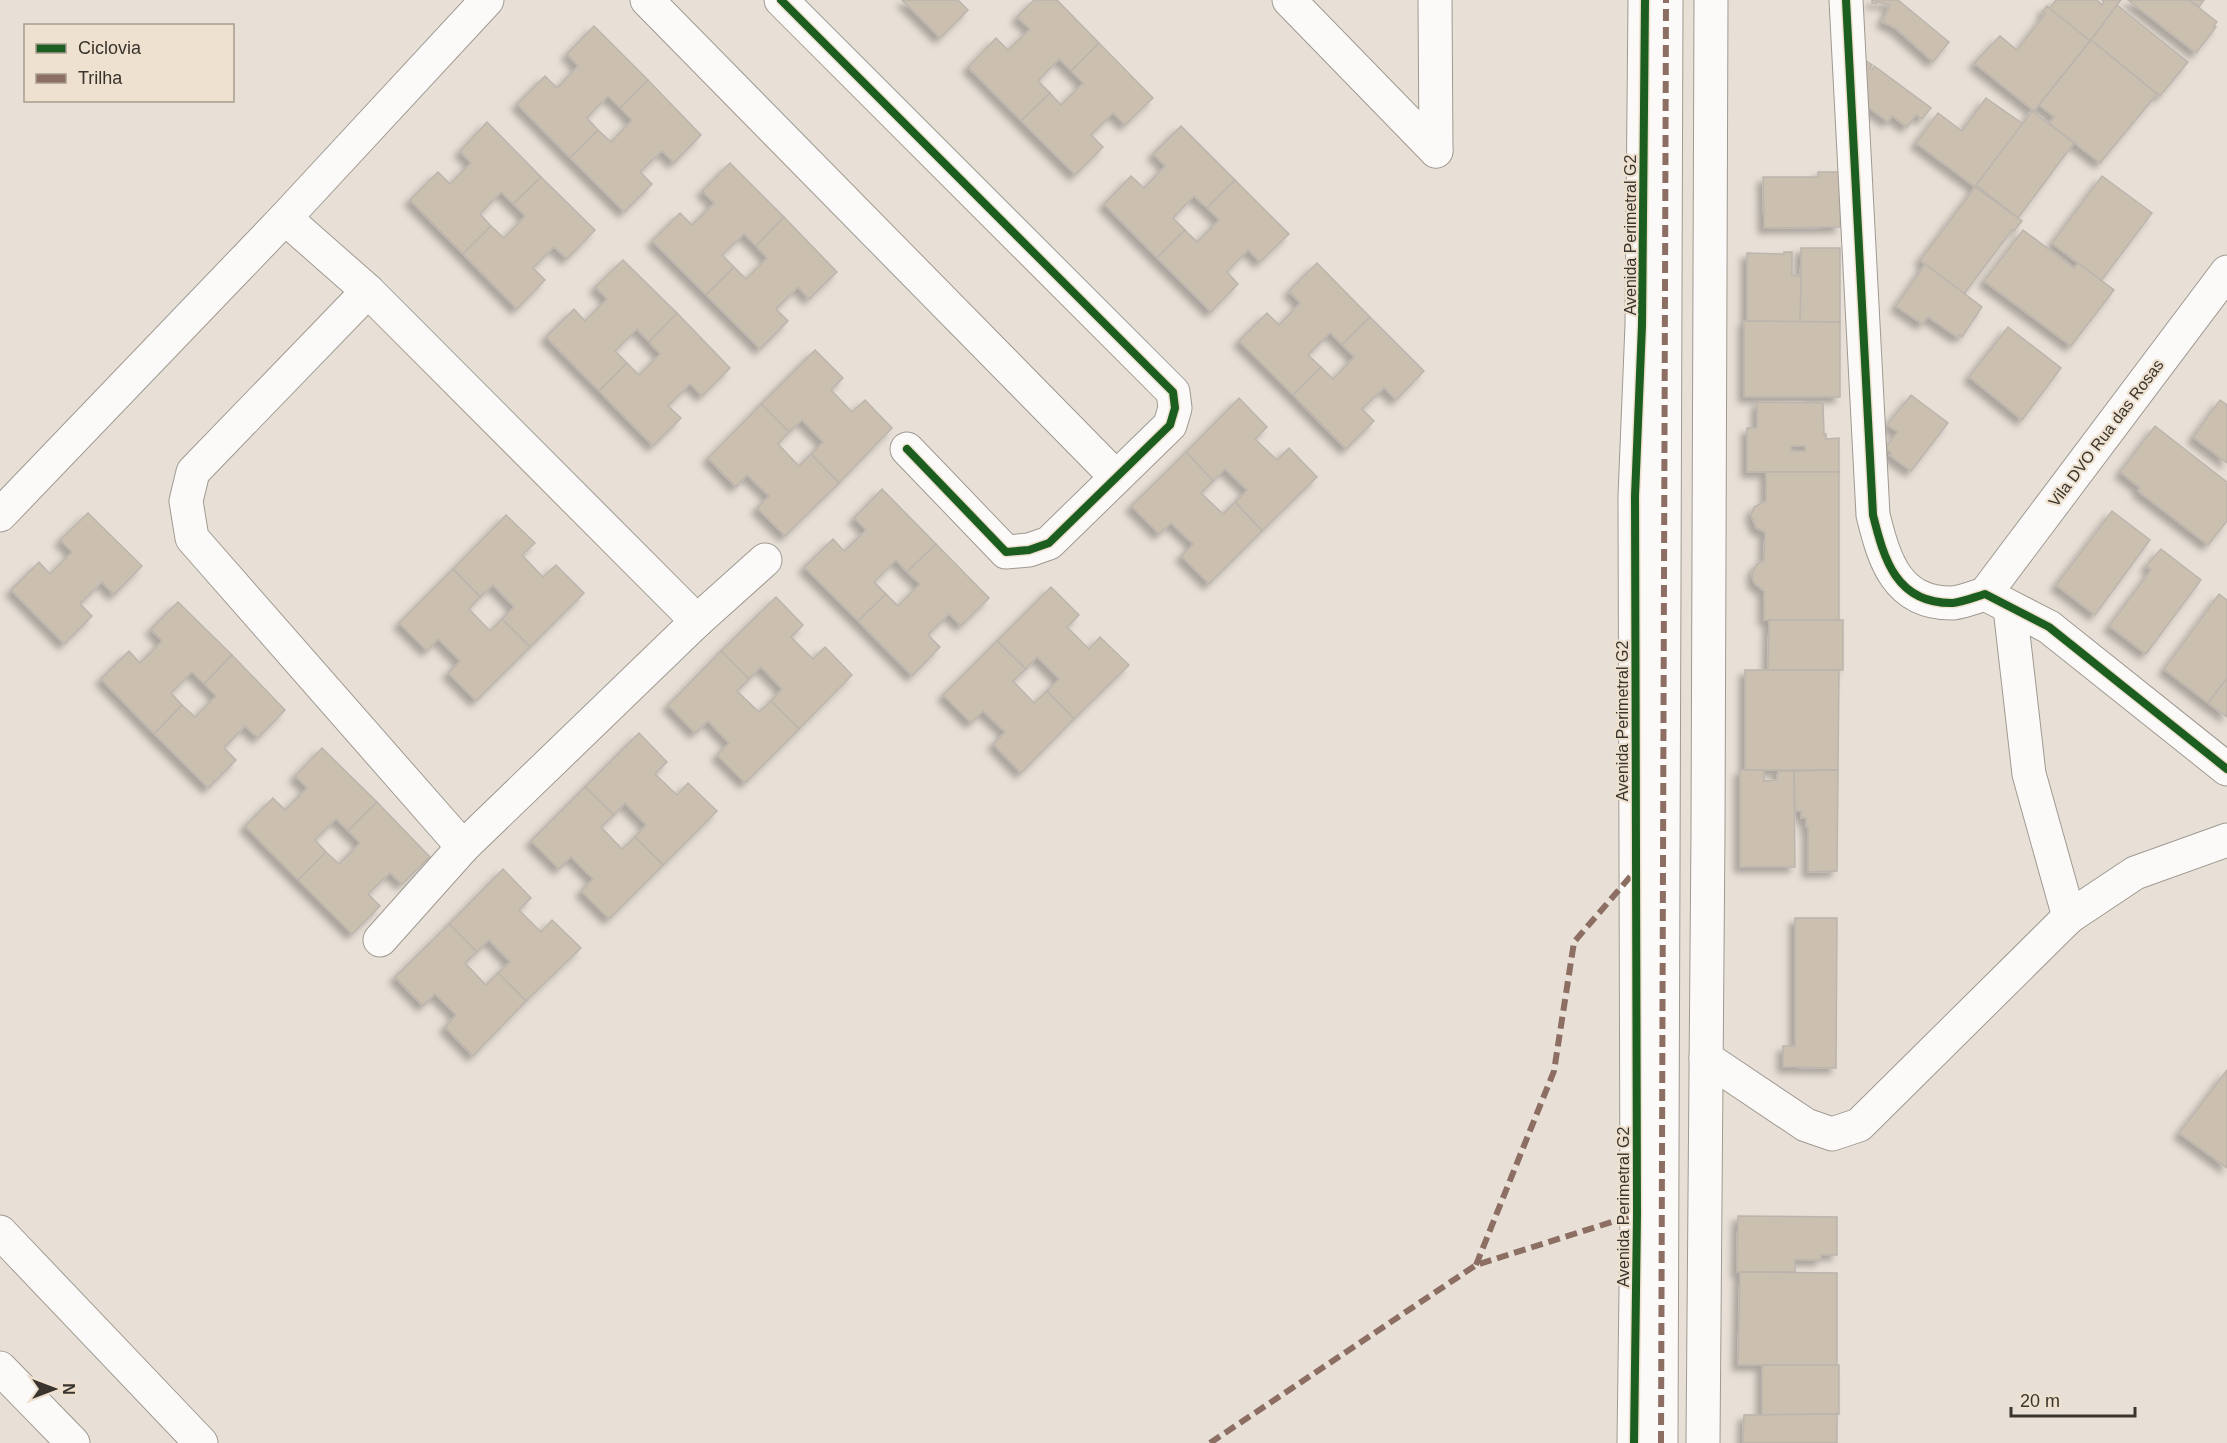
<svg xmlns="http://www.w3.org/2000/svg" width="2227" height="1443" font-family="Arial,sans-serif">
	<defs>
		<filter id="shadow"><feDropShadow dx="-5.5" dy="5.5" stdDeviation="3" flood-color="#0004"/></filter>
	</defs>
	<rect width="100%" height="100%" fill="#e8e0d6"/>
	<!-- building -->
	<g fill="#cbbfb0" stroke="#bbb5ad" stroke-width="1.5" fill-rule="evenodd" filter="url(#shadow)">
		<polygon points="902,0 958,0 968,10 940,38"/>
		<polygon points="1034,0 1057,0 1099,43 1071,71 1059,59 1038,81 1050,93 1021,121 968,67 996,38 1008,50 1030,29 1017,17"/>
		<polygon points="1872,0 1898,0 1949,42 1933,62 1895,28 1882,22 1890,5 1877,2 1876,4 1872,3"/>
		<polygon points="2056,0 2097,0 2102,5 2104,2 2102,0 2121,0 2090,41 2049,9"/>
		<polygon points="2128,0 2189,0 2217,22 2214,26 2216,27 2196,53"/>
		<polygon points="2189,0 2204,0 2199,7"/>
		<polygon points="2117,5 2188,62 2160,96 2091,40"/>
		<polygon points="2047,6 2090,41 2034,111 1974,63 2000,36 2017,50 2045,14 2042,12"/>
		<polygon points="594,26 648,80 620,108 608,96 587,118 598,130 570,158 517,104 545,76 557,88 578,66 567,54"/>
		<polygon points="2091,40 2157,94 2100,163 2049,123 2054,117 2039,105"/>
		<polygon points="1099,43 1153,98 1125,125 1113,113 1091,135 1103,147 1075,175 1021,121 1050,93 1061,105 1083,83 1071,71"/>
		<polygon points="1865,60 1872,65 1870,68 1872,70 1874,66 1931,108 1922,119 1916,115 1907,127 1892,116 1888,122 1861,102"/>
		<polygon points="648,80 701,135 674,163 662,151 640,172 652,184 624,212 570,158 598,130 611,142 632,120 620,108"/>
		<polygon points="1986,98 2023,124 1975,187 1916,143 1938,113 1962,131"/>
		<polygon points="2032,111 2074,143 2018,218 1976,185"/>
		<polygon points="487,122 541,177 513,204 501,192 480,214 491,226 463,254 410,200 438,172 450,184 471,163 460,151"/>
		<polygon points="1181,126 1235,180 1207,208 1194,196 1173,218 1185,230 1157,258 1104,204 1131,176 1144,188 1165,166 1153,154"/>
		<polygon points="730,163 784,217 756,246 744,234 722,255 734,267 706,295 652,241 680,213 692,225 714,203 702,191"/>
		<polygon points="1818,172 1841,172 1840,227 1764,228 1763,177 1818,177"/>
		<polygon points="2102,176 2152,213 2101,281 2052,243"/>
		<polygon points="541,177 595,230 567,259 554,247 533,268 545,280 517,309 463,254 491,226 504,238 525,216 513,204"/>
		<polygon points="1235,180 1289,234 1260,262 1248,250 1227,272 1238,284 1211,312 1157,258 1185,230 1197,242 1219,220 1207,208"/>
		<polygon points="1975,187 2022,221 2014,231 2012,230 1964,294 1920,260"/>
		<polygon points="784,217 837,272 809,299 798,287 776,309 788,321 760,349 706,295 734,267 746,279 767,258 756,246"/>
		<polygon points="2023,230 2074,268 2078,263 2114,290 2071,346 1984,281"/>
		<polygon points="1801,248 1840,248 1840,322 1800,322"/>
		<polygon points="1784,252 1792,252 1792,275 1801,276 1800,322 1747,321 1747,253 1784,254"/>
		<polygon points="623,260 677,313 649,342 637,329 615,351 627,363 599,391 546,337 574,309 585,321 607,299 595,287"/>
		<polygon points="1317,263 1370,317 1342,345 1330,333 1308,355 1321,367 1293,395 1239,341 1267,313 1279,325 1300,303 1289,291"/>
		<polygon points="1925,264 1982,307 1962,337 1959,335 1957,337 1928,317 1922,324 1896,306"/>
		<polygon points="677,313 730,368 702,396 690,384 668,406 681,418 653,446 599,391 627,363 639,375 660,354 649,342"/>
		<polygon points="1370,317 1424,371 1396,400 1384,388 1362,409 1374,421 1346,449 1293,395 1321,367 1333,379 1354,357 1342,345"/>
		<polygon points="1744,321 1840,322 1840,397 1744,397"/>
		<polygon points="2008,327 2061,368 2022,420 1969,377"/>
		<polygon points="815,350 843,378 831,390 852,412 865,400 892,428 839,483 811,454 823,442 802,420 789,432 761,404"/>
		<polygon points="1911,395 1948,423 1911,471 1889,455 1891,453 1885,448 1898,432 1887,425"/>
		<polygon points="1239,398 1267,427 1255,439 1277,460 1289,448 1317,477 1262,531 1235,502 1247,490 1225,469 1213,481 1186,452"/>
		<polygon points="2220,400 2227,405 2227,463 2193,437"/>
		<path d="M1757,402L1823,403L1824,434H1826V439L1839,438V472H1747V428H1757ZM1791,446H1805V451H1791Z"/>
		<polygon points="761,404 789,432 778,444 799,466 811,454 839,483 785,536 757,508 769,496 747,475 736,487 708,458"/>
		<polygon points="2155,426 2227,482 2227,521 2208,545 2138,491 2140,488 2120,472"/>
		<polygon points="1186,452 1213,481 1201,493 1223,514 1235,502 1262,531 1209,584 1181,556 1193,544 1171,523 1159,534 1131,506"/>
		<polygon points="1766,472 1839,472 1839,620 1764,620 1764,591 1754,583 1752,574 1756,565 1764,560 1765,532 1756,528 1751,515 1754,507 1766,501"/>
		<polygon points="882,489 936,544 907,572 896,560 874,582 886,594 858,621 804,567 833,539 844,551 866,530 854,518"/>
		<polygon points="2112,511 2150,540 2095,615 2056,585"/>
		<polygon points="88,513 142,566 114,595 102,582 80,604 92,616 64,644 11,590 39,562 50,574 72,552 60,540"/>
		<polygon points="506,515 535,543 522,555 543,577 556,565 584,593 530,647 502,619 514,607 493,585 480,597 453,569"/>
		<polygon points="936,544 989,598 961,626 949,614 928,635 940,647 912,676 858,621 886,594 898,606 920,584 907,572"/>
		<polygon points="2161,549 2201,580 2146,654 2109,626 2151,570 2146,566"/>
		<polygon points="453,569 480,597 469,609 490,631 502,619 530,647 476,701 448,673 460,661 438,639 427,651 399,623"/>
		<polygon points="1051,587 1079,615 1067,627 1089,649 1100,637 1129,665 1074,719 1047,691 1059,679 1037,657 1026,669 997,641"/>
		<polygon points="2219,594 2227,600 2227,678 2208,703 2164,669"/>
		<polygon points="776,597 803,625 791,637 813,659 825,647 852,675 799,729 771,701 782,689 761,667 749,679 721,651"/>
		<polygon points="178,602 232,655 204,684 192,672 171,693 182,705 154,734 101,679 129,651 140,663 162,641 151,629"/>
		<polygon points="1769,620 1843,620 1843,670 1768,670"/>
		<polygon points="997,641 1026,669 1013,681 1034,703 1047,691 1074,719 1021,773 993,744 1005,732 983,711 971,723 943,695"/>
		<polygon points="721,651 749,679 737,691 759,712 771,701 799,729 745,783 717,755 729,743 708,721 695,733 668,705"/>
		<polygon points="232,655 285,710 258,738 245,726 224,748 236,760 208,788 154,734 182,705 195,717 216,696 204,684"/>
		<polygon points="1745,670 1839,670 1838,770 1745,770"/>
		<polygon points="2227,678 2227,717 2208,703"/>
		<polygon points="639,733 667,762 655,774 677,795 688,783 717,811 663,865 635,837 646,825 625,803 614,815 585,787"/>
		<polygon points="322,748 377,802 348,831 336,819 315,840 326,852 298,880 245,826 273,798 285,810 307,788 295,776"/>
		<polygon points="1740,770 1764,770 1764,781 1777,780 1778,771 1794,771 1795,867 1740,867"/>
		<polygon points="1838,770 1837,871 1808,872 1808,827 1806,827 1806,818 1801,818 1801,811 1795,811 1794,771"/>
		<polygon points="585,787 614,815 601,827 622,849 635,837 663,865 609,919 581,891 593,879 571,857 559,869 531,841"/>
		<polygon points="377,802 430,857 402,884 390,873 368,894 380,906 352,934 298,880 326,852 339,864 360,843 348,831"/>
		<polygon points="503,869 531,898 519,910 541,932 552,920 581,948 526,1001 498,973 510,962 489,940 477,952 449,924"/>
		<polygon points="1795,918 1837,918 1836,1068 1783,1067 1783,1046 1795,1046"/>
		<polygon points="449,924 477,952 465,963 486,985 498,973 526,1001 473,1056 445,1027 456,1015 435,994 423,1006 395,977"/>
		<polygon points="2227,1070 2227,1168 2179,1133"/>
		<polygon points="1738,1216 1837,1217 1837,1255 1821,1255 1821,1260 1795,1260 1795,1272 1737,1272"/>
		<polygon points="1740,1272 1837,1273 1837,1365 1738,1365"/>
		<polygon points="1762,1365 1839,1365 1839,1414 1762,1415"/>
		<polygon points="1837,1414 1837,1443 1743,1443 1744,1415"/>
	</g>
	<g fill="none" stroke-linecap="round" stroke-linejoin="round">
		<!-- street casing -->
		<g stroke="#9f9991" stroke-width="35">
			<g id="street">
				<polyline points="647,0 1116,477"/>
				<polyline points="781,0 1173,392 1175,408 1170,425 1049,543 1029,550 1006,552 907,449"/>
				<polyline points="1289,0 1436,151"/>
				<polyline points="1435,0 1436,151"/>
				<path d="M1846,0L1873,515C1884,559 1896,604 1953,603C1963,602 1975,597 1985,594L2049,627L2227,769"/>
				<polyline points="285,218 368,291 697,621"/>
				<polyline points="368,291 193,472 186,501 192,538 463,847"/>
				<polyline points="0,515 285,218 487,0"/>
				<polyline points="1985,594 2227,272"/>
				<polyline points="2010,608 2029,774 2069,917"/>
				<polyline points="380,940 463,847 697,621 765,560"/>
				<polyline points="1706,1058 1806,1125 1832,1134 1859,1125 2069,917 2135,873 2227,840"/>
				<polyline points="1661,1443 1666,0"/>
			</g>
		</g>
		<!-- secondary casing -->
		<g stroke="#9f9991" stroke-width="35">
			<g id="secondary">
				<polyline points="0,1232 201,1443"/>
				<polyline points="0,1368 73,1443"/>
				<polyline points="1634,1443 1637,1214 1635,496 1642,325 1645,0"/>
				<polyline points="1703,1443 1708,831 1711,0"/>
			</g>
		</g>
		<!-- street -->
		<use href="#street" stroke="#fcfaf9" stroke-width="33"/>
		<!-- secondary -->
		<use href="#secondary" stroke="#fcfaf9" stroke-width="33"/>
		<!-- quiet -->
		<g stroke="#8d6e63" stroke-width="6" stroke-dasharray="12 6" stroke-linecap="butt">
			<polyline points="1476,1265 1554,1071 1574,942 1636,870"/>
			<polyline points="1210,1443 1476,1265 1637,1214"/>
			<polyline points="1661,1443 1666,0"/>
		</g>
		<!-- cycleway casing -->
		<g stroke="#efe1cf" stroke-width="11">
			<g id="cycleway">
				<polyline points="781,0 1173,392 1175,408 1170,425 1049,543 1029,550 1006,552 907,449"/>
				<path d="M1846,0L1873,515C1884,559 1896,604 1953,603C1963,602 1975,597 1985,594L2049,627L2227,769"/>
				<polyline points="1634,1443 1637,1214 1635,496 1642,325 1645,0"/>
			</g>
		</g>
		<!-- cycleway -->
		<use href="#cycleway" stroke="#1b5e20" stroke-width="8"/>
	</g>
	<g text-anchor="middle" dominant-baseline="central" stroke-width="4.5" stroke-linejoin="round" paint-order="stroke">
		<!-- street labels -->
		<g font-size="16" fill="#39342d" stroke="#efe1cf">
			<text transform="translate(1630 235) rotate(-90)">Avenida Perimetral G2</text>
			<text transform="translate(2106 433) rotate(-53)">Vila DVO Rua das Rosas</text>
			<text transform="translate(1622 721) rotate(-90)">Avenida Perimetral G2</text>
			<text transform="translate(1623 1207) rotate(-90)">Avenida Perimetral G2</text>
		</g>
	</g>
	<!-- legend -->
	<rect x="24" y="24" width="210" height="78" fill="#efe1cf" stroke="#a69c8e" stroke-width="1.5"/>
	<rect x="36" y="44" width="30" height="9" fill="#1b5e20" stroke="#a69c8e" stroke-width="1.5"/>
	<text x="78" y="54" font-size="18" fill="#39342d">Ciclovia</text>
	<rect x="36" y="74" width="30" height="9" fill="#8d6e63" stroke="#a69c8e" stroke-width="1.5"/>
	<text x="78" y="84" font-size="18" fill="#39342d">Trilha</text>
	<!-- north arrow -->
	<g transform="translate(54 1389) rotate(90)" stroke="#efe1cf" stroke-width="4.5" paint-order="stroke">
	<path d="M0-4.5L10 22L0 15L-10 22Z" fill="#39342d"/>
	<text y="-9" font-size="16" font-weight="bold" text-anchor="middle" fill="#39342d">N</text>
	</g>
	<!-- scale -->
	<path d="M2011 1407v9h124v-9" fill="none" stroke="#39342d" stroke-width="3"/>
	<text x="2020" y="1407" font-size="18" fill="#39342d" stroke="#efe1cf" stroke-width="4.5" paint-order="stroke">20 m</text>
</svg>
